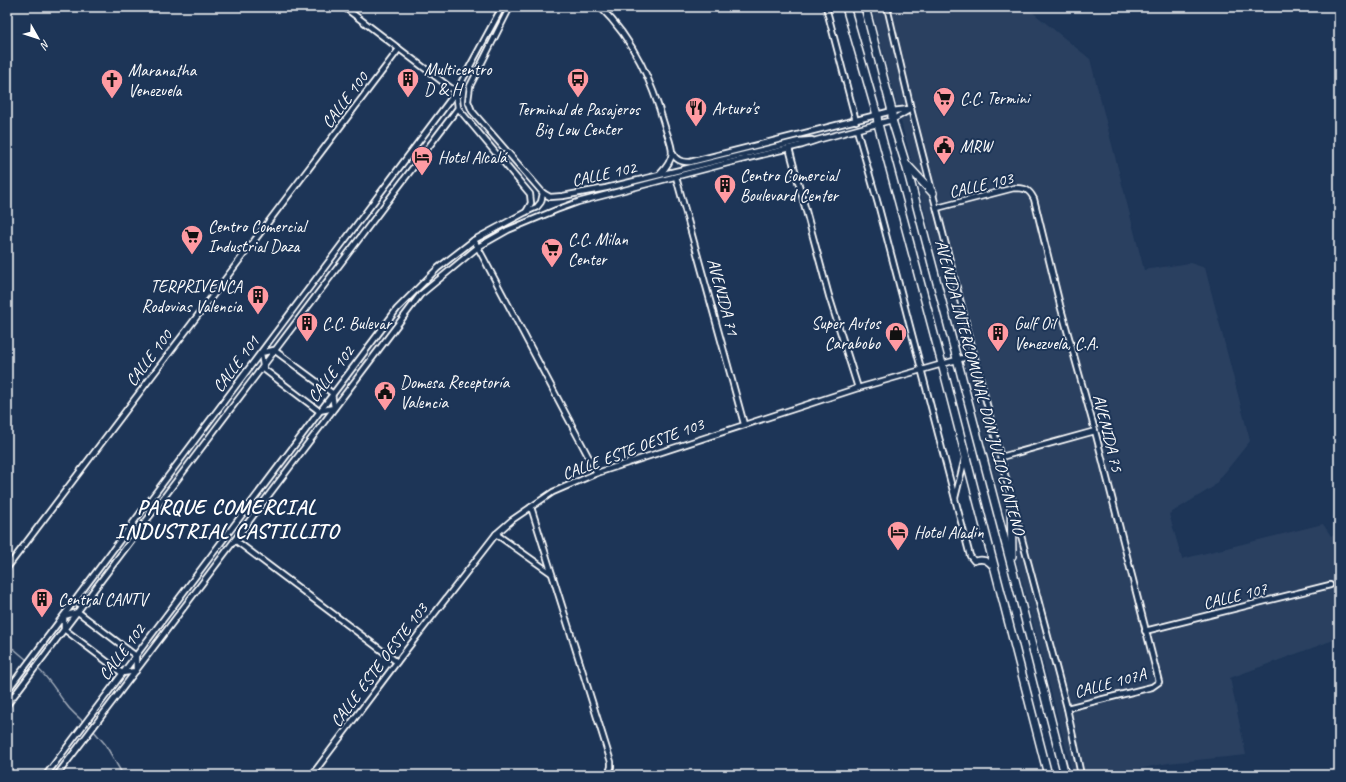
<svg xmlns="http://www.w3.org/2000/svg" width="1346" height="782" font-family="Caveat,sans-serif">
	<rect width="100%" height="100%" fill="#1d3557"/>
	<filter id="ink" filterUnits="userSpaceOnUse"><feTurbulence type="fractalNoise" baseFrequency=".025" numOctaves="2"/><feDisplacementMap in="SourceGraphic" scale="8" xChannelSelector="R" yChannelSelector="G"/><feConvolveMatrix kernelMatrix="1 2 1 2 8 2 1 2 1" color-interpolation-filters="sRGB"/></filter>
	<g filter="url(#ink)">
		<!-- built -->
		<polygon fill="#2a4161" points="871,7 1026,7 1090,59 1144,270 1190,263 1205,268 1250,441 1213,487 1169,514 1182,559 1323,524 1331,536 1339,535 1339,638 1230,678 1246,755 1168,763 1107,775 1073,775"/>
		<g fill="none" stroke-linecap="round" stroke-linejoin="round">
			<!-- stream -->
			<g stroke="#a0aab8" stroke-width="1.5">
				<polyline points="7,647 14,649 34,666"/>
				<path d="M37,668C49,678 56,691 65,703C72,713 81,720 91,728"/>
				<polyline points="93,730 105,744 123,775"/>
			</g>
			<!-- street casing -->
			<g stroke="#fff" stroke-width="8">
				<g id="street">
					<polyline points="344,7 456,92 458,108 530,194 531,203 526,212"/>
					<polyline points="510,7 470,86 468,101 472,111 543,193 550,197 563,196 606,188 799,141 812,140"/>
					<path d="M600,7C634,40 652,82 665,127C667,134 672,145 672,153C671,162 666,168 660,174"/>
					<polyline points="826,7 856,121"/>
					<polyline points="887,7 911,109 1011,498 1067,708 1081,775"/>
					<path d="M857,130L878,204L970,556L974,561C983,558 987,560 993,567"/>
					<polyline points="789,148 829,296 858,388"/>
					<path d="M672,152C676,160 680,162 690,162L892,111L909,109"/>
					<polyline points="676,177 744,424"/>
					<path d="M937,208L1014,188C1025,188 1029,189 1034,199L1060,305L1095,431L1159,682L1152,687L1067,708"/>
					<polyline points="474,240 597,473"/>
					<polygon points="274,350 332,393 334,408 319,411 265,370 263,366 261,353"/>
					<polyline points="1001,457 1095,431"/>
					<polyline points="955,498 965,458"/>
					<polyline points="531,507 611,762 611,767 608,775"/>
					<polyline points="496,534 551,573"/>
					<polyline points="235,540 397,662"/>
					<polyline points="7,568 399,49"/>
					<polygon points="78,612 136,656 136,671 122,673 64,629 64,616"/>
					<polyline points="1145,631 1330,585"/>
					<polyline points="7,691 456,92 502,7"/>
					<polyline points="7,705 458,108"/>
					<polyline points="46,775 397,309 438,268 474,240 526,212 537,207 541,202 543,193"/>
					<polyline points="57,775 420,295 478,247 508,230 556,210 578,202 728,163 802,145 817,140 892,120 911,109"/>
					<polyline points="312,775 397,662 496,534 512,520 553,492 597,473 858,388 974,355"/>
				</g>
			</g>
			<!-- primary casing -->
			<g stroke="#fff" stroke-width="10">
				<g id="primary">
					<polyline points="846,7 877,115 878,124 942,364 1048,775"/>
					<polyline points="865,7 892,111 892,120 906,165 1012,568 1065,775"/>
					<polyline points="907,165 933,193"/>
					<polyline points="1011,498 1012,556"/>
				</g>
			</g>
			<!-- street -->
			<use href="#street" stroke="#1d3557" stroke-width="4.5"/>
			<!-- primary -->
			<use href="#primary" stroke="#1d3557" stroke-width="7"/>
		</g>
	</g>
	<!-- icons -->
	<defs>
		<g id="building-pin" transform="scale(1.15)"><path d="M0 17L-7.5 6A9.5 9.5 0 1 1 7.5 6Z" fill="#ff9aa2" stroke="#1d3557"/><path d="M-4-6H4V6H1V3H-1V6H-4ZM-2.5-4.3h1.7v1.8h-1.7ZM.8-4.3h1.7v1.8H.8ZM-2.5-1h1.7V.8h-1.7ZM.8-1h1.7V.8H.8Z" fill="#111"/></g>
		<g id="bus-pin" transform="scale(1.15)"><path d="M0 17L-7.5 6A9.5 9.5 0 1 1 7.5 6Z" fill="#ff9aa2" stroke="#1d3557"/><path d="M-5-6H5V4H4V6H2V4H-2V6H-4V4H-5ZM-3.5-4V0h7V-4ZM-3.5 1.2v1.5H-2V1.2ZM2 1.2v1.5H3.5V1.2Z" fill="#111"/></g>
		<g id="church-pin" transform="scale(1.15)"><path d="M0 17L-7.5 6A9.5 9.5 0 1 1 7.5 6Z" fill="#ff9aa2" stroke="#1d3557"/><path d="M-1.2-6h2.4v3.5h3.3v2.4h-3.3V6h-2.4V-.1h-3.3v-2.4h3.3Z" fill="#111"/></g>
		<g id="supermarket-pin" transform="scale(1.15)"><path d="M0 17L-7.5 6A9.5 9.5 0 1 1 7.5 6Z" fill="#ff9aa2" stroke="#1d3557"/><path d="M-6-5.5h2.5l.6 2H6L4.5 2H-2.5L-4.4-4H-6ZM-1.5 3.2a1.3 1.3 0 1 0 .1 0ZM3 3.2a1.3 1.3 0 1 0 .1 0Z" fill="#111"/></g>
		<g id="restaurant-pin" transform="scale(1.15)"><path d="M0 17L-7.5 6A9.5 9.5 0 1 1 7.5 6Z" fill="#ff9aa2" stroke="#1d3557"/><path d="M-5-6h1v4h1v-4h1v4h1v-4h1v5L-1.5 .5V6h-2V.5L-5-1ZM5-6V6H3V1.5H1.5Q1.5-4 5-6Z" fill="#111"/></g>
		<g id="civic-pin" transform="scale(1.15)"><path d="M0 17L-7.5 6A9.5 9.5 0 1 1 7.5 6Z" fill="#ff9aa2" stroke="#1d3557"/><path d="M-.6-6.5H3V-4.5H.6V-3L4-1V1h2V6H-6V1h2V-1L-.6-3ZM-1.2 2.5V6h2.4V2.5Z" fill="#111"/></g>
		<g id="hotel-pin" transform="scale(1.15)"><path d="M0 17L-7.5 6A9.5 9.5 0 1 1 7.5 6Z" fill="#ff9aa2" stroke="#1d3557"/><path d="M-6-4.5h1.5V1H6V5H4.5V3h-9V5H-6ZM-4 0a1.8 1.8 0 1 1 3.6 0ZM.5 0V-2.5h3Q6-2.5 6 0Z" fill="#111"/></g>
		<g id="shop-pin" transform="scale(1.15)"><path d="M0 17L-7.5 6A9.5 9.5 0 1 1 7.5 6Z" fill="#ff9aa2" stroke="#1d3557"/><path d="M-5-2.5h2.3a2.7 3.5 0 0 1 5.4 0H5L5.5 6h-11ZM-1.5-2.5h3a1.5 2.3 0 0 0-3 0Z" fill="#111"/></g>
	</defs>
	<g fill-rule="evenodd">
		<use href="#building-pin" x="408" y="79"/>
		<use href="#bus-pin" x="578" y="79"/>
		<use href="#church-pin" x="112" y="80"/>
		<use href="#supermarket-pin" x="944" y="98"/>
		<use href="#restaurant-pin" x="696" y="108"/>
		<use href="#civic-pin" x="944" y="146"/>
		<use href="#hotel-pin" x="422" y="157"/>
		<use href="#building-pin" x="725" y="185"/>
		<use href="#supermarket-pin" x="192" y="236"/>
		<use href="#supermarket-pin" x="552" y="249"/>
		<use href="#building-pin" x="258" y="296"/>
		<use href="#building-pin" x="307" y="323"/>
		<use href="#shop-pin" x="896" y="333"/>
		<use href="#building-pin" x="998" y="333"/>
		<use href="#civic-pin" x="385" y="392"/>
		<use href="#hotel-pin" x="898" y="532"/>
		<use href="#building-pin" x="42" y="599"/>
	</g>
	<g text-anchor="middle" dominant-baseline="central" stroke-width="4" stroke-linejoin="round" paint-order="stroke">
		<!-- poi labels -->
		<g font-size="17" fill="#fff" stroke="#1d3557" text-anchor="start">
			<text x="424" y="69">Multicentro<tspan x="424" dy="20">D &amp; H</tspan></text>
			<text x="128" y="70">Maranatha<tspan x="128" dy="20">Venezuela</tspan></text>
			<text x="960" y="98">C.C. Termini</text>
			<text x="712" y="108">Arturo's</text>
			<text x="578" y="109" text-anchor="middle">Terminal de Pasajeros<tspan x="578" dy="20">Big Low Center</tspan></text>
			<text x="960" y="146">MRW</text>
			<text x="438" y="157">Hotel Alcalá</text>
			<text x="740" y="175">Centro Comercial<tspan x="740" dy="20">Boulevard Center</tspan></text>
			<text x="208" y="226">Centro Comercial<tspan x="208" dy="20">Industrial Daza</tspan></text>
			<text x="568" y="239">C.C. Milan<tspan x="568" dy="20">Center</tspan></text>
			<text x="242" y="286" text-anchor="end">TERPRIVENCA<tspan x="242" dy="20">Rodovias Valencia</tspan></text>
			<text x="322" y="323">C.C. Bulevar</text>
			<text x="880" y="323" text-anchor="end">Super Autos<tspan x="880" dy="20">Carabobo</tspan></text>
			<text x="1014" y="323">Gulf Oil<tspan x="1014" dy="20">Venezuela, C.A.</tspan></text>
			<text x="400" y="382">Domesa Receptoría<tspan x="400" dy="20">Valencia</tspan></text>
			<text x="914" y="532">Hotel Aladin</text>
			<text x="58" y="599">Central CANTV</text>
		</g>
		<!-- street labels -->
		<g font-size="17" fill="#fff" stroke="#1d3557">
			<text transform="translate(345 100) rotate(-53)">CALLE 100</text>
			<text transform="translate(604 174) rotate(-12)">CALLE 102</text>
			<text transform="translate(981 185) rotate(-13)">CALLE 103</text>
			<text transform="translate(723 297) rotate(75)">AVENIDA 71</text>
			<text transform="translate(149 358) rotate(-53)">CALLE 100</text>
			<text transform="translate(236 364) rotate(-53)">CALLE 101</text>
			<text transform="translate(331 374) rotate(-53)">CALLE 102</text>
			<text transform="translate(980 387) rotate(75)">AVENIDA INTERCOMUNAL DON JULIO CENTENO</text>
			<text transform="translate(1108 433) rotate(76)">AVENIDA 75</text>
			<text transform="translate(633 449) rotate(-20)">CALLE ESTE OESTE 103</text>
			<text transform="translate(1235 596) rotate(-14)">CALLE 107</text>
			<text transform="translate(122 652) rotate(-53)">CALLE 102</text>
			<text transform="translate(379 665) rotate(-53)">CALLE ESTE OESTE 103</text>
			<text transform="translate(1110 683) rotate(-15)">CALLE 107A</text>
		</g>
		<!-- district labels -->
		<g font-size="21" font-weight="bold" letter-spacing="1" fill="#fff" stroke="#1d3557">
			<text x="227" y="507">PARQUE COMERCIAL<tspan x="227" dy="24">INDUSTRIAL CASTILLITO</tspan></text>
		</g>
	</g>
	<!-- margin -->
	<rect width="1346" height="782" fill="none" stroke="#1d3557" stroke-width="24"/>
	<rect x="12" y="12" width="1322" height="758" fill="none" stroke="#fff" stroke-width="1.5" filter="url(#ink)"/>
	<!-- north arrow -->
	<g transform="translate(38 38) rotate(129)" stroke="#1d3557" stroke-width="3" paint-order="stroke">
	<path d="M0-3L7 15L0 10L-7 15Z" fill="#ffffff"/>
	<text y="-6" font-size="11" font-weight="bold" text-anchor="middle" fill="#ffffff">N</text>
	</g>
</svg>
